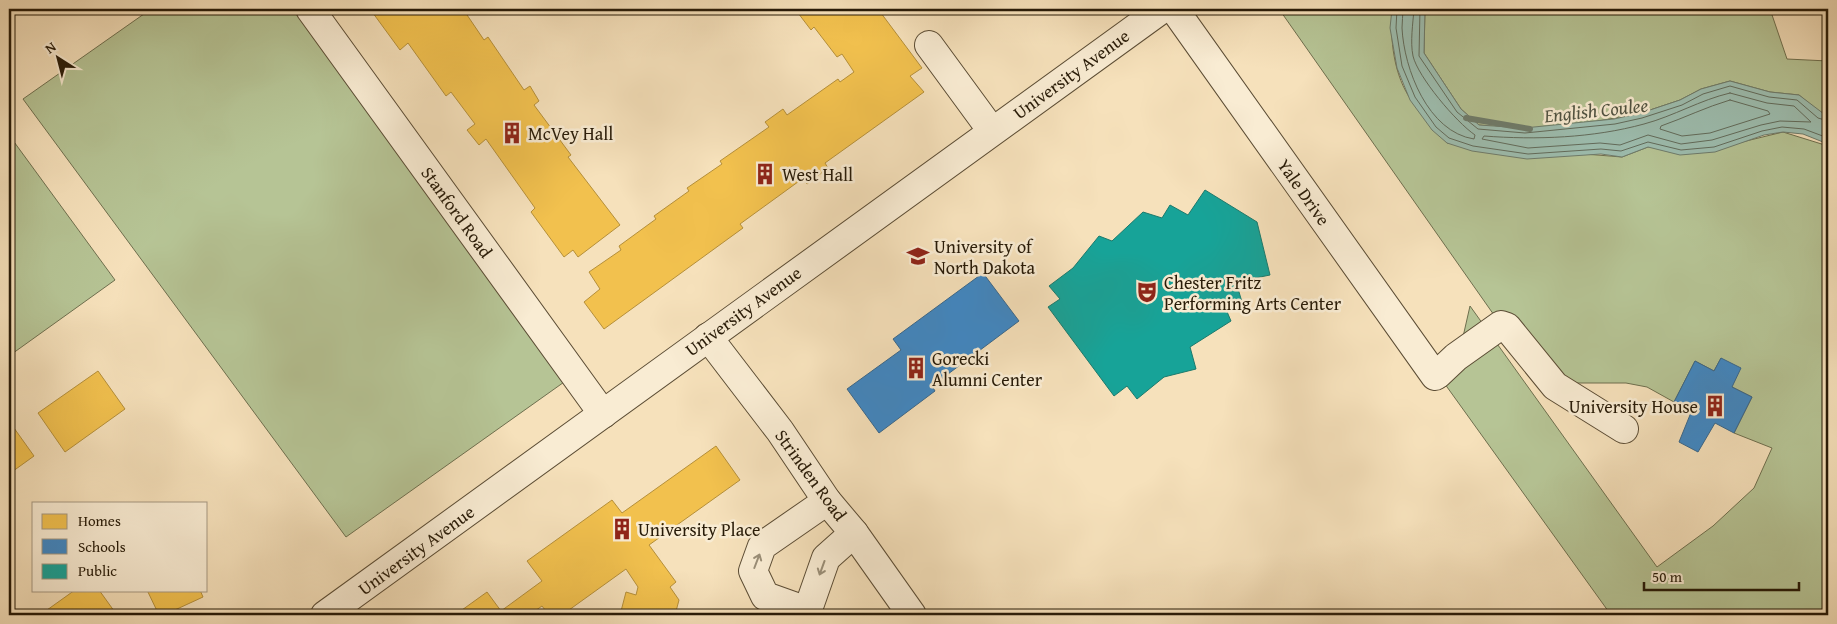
<svg xmlns="http://www.w3.org/2000/svg" width="1837" height="624" font-family="'Gentium Book Plus',serif">
	<rect width="100%" height="100%" fill="#f6e1bb"/>
	<filter id="stains"><feTurbulence type="fractalNoise" baseFrequency=".004" numOctaves="4"/><feColorMatrix values="0 0 0 0 .2 0 0 0 0 .09 0 0 0 0 .02 0 0 0 .5 -.17"/></filter>
	<radialGradient id="worn" r=".72"><stop offset=".6" stop-color="#630" stop-opacity="0"/><stop offset="1" stop-color="#630" stop-opacity=".3"/></radialGradient>
	<!-- green -->
	<g fill="#b6c495" stroke="#6e6f4e">
		<polygon points="151,9 310,9 574,375 346,537 23,99"/>
		<path d="M1279,9H1393C1389,38 1394,77 1412,101C1422,116 1435,129 1447,143L1622,157L1648,147L1742,142L1783,132L1828,146V615H1611L1442,380L1460,350L1470,306L1657,567L1713,526L1754,488L1772,448L1734,433L1752,397L1732,387L1721,358L1714,371L1695,361L1674,402L1647,387L1626,383H1561L1501,325Z"/>
		<polygon points="1425,9 1770,9 1787,59 1828,61 1828,115 1821,113 1799,95 1770,92 1730,81 1701,89 1680,100 1641,113 1545,131 1479,125 1461,109 1424,53"/>
		<polygon points="9,135 115,280 9,356"/>
	</g>
	<!-- water -->
	<polygon fill="#9dbeb0" stroke="#6e7c6c" points="1392,9 1425,9 1424,53 1461,109 1479,125 1524,128 1614,119 1641,113 1680,100 1701,89 1730,81 1770,92 1799,95 1828,117 1828,144 1803,134 1783,132 1764,135 1715,152 1680,155 1648,147 1622,157 1601,154 1527,159 1472,151 1447,143 1432,130 1410,100 1397,68 1390,28"/>
	<!-- homes -->
	<g fill="#f2c14e" stroke="#b58f39">
		<polygon points="370,9 463,9 484,40 488,37 524,90 530,86 539,101 534,105 571,155 568,157 620,225 578,257 573,250 564,257 531,212 535,208 486,139 479,145 467,130 475,124 451,92 446,96 408,43 400,50"/>
		<polygon points="795,9 878,9 922,68 910,76 924,92 825,163 828,168 807,184 802,179 740,224 743,228 604,329 584,302 600,289 589,272 621,250 619,246 656,219 654,216 689,191 687,188 722,164 720,161 769,127 765,122 783,109 787,115 838,79 840,82 854,72 842,54 837,57 814,27 811,30"/>
		<polygon points="98,371 125,409 65,452 38,413"/>
		<polygon points="9,421 34,456 9,474"/>
		<polygon points="716,446 740,480 649,545 676,582 670,587 679,600 675,615 620,615 626,592 636,595 638,587 626,569 562,615 549,615 542,606 529,615 455,615 487,592 501,611 542,581 527,561 612,500 622,513"/>
		<polygon points="75,590 99,590 117,615 40,615"/>
		<polygon points="147,590 200,590 203,597 164,615 159,615"/>
	</g>
	<!-- schools -->
	<g fill="#3f88c5" stroke="#38678c">
		<polygon points="983,273 1019,321 932,386 935,391 879,433 847,389 901,350 893,339"/>
		<polygon points="1721,358 1741,368 1732,387 1752,397 1734,433 1715,423 1698,452 1679,442 1692,410 1674,402 1695,361 1714,371"/>
	</g>
	<!-- public -->
	<polygon fill="#17a398" stroke="#1c7a6c" points="1205,190 1257,222 1270,275 1236,282 1242,302 1225,307 1231,321 1190,347 1196,369 1164,377 1137,399 1127,386 1114,396 1048,307 1060,299 1049,286 1073,268 1099,236 1112,241 1143,212 1162,218 1170,205 1188,215"/>
	<g fill="none" stroke-linecap="round" stroke-linejoin="round">
		<!-- shore -->
		<g stroke="#626c5c" stroke-width="1">
			<polyline points="1397,9 1396,28 1402,66 1415,97 1436,127 1449,138 1473,146 1528,154 1601,149 1621,151 1648,142 1681,150 1714,147 1762,131 1782,127 1804,129 1828,138"/>
			<path d="M1403,9C1403,15 1402,22 1402,28C1404,69 1428,132 1474,139L1475,135C1456,122 1418,77 1413,56C1410,42 1413,23 1414,9"/>
			<polyline points="1420,9 1419,56 1457,112 1478,129 1525,133 1615,124 1642,118 1682,105 1703,94 1730,86 1769,97 1797,100 1818,118 1828,121"/>
			<path d="M1730,93L1767,103L1794,106L1811,122L1780,121L1761,125L1712,140L1681,144L1648,135L1620,145L1600,143L1528,148L1482,139L1484,136C1536,140 1593,138 1644,124C1674,116 1700,100 1730,93Z"/>
			<path d="M1730,100L1768,111L1770,114L1710,133L1682,136L1660,129L1661,126C1684,118 1706,107 1730,100Z"/>
		</g>
		<!-- stream -->
		<polyline stroke="#6e7c6c" stroke-width="6" points="1466,118 1530,129"/>
		<!-- minor casing -->
		<g stroke="#5b4c34" stroke-width="30">
			<g id="minor">
				<polyline points="310,9 603,414"/>
				<polyline points="1174,9 1435,376"/>
				<polyline points="929,45 992,131"/>
				<polyline points="708,337 780,431 827,501 854,533 912,615"/>
				<polyline points="1438,374 1456,357 1501,325 1507,327 1555,386 1624,429"/>
				<polyline points="807,611 765,596 753,571 762,546 827,501"/>
				<polyline points="325,615 1162,9"/>
				<polyline points="806,615 826,558 854,533"/>
			</g>
		</g>
		<!-- minor -->
		<use href="#minor" stroke="#f9ecd3" stroke-width="28"/>
	</g>
	<!-- one-way arrows -->
	<defs><path id="oneway-shaft" d="M-6 0H5M1.5-3L5.5 0L1.5 3" fill="none" stroke-width="1.6" stroke-linecap="round" stroke-linejoin="round" transform="scale(1.25)"/></defs>
	<g stroke="#9a8e77">
		<use href="#oneway-shaft" transform="translate(757 561) rotate(-69)"/>
		<use href="#oneway-shaft" transform="translate(822 568) rotate(110)"/>
	</g>
	<!-- icons -->
	<defs>
		<g id="building-bare" transform="scale(1.725)"><path d="M-4-6H4V6H1V3H-1V6H-4ZM-2.5-4.3h1.7v1.8h-1.7ZM.8-4.3h1.7v1.8H.8ZM-2.5-1h1.7V.8h-1.7ZM.8-1h1.7V.8H.8Z" fill="#8f2418" stroke="#f9ecd3" stroke-width="2.5" paint-order="stroke"/></g>
		<g id="university-bare" transform="scale(1.725)"><path d="M0-5L7-2L0 1L-7-2ZM-4 1L0 2.5L4 1V4Q0 6-4 4Z" fill="#8f2418" stroke="#f9ecd3" stroke-width="2.5" paint-order="stroke"/></g>
		<g id="theatre-bare" transform="scale(1.725)"><path d="M-5-5.5Q0-4 5-5.5V0Q5 5 0 6Q-5 5-5 0ZM-3.3-2.5H-1v1.5H-3.3ZM1-2.5H3.3v1.5H1ZM-2.8 1Q0 5.5 2.8 1Z" fill="#8f2418" stroke="#f9ecd3" stroke-width="2.5" paint-order="stroke"/></g>
	</defs>
	<g fill-rule="evenodd">
		<use href="#building-bare" x="512" y="133"/>
		<use href="#building-bare" x="765" y="174"/>
		<use href="#university-bare" x="918" y="256"/>
		<use href="#theatre-bare" x="1147" y="292"/>
		<use href="#building-bare" x="916" y="368"/>
		<use href="#building-bare" x="1715" y="406"/>
		<use href="#building-bare" x="622" y="529"/>
	</g>
	<g text-anchor="middle" dominant-baseline="central" stroke-width="5" stroke-linejoin="round" paint-order="stroke">
		<!-- street labels -->
		<g font-size="18" fill="#271a07" stroke="#f9ecd3">
			<text transform="translate(1071 74) rotate(-36)">University Avenue</text>
			<text transform="translate(1304 192) rotate(55)">Yale Drive</text>
			<text transform="translate(457 212) rotate(54)">Stanford Road</text>
			<text transform="translate(743 311) rotate(-36)">University Avenue</text>
			<text transform="translate(811 475) rotate(54)">Strinden Road</text>
			<text transform="translate(416 550) rotate(-36)">University Avenue</text>
		</g>
		<!-- poi labels -->
		<g font-size="18" fill="#271a07" stroke="#f9ecd3" text-anchor="start">
			<text x="528" y="133">McVey Hall</text>
			<text x="782" y="174">West Hall</text>
			<text x="934" y="246">University of<tspan x="934" dy="21">North Dakota</tspan></text>
			<text x="1164" y="282">Chester Fritz<tspan x="1164" dy="21">Performing Arts Center</tspan></text>
			<text x="932" y="358">Gorecki<tspan x="932" dy="21">Alumni Center</tspan></text>
			<text x="1698" y="406" text-anchor="end">University House</text>
			<text x="638" y="529">University Place</text>
		</g>
		<!-- water labels -->
		<g font-size="19" font-style="italic" fill="#505342" stroke="#f9ecd3">
			<text transform="translate(1596 110) rotate(-6)">English Coulee</text>
		</g>
	</g>
	<!-- margin -->
	<rect width="1837" height="624" fill="none" stroke="#f6e1bb" stroke-width="30"/>
	<rect x="10" y="10" width="1817" height="604" fill="none" stroke="#271a07" stroke-width="2.5"/>
	<rect x="15" y="15" width="1807" height="594" fill="none" stroke="#271a07"/>
	<!-- legend -->
	<rect x="32" y="502" width="175" height="90" fill="#f9ecd3" stroke="#a59881"/>
	<rect x="42" y="514" width="25" height="15" fill="#f2c14e" stroke="#a59881"/>
	<text x="78" y="526" font-size="15" fill="#271a07">Homes</text>
	<rect x="42" y="539" width="25" height="15" fill="#3f88c5" stroke="#a59881"/>
	<text x="78" y="552" font-size="15" fill="#271a07">Schools</text>
	<rect x="42" y="564" width="25" height="15" fill="#17a398" stroke="#a59881"/>
	<text x="78" y="576" font-size="15" fill="#271a07">Public</text>
	<!-- north arrow -->
	<g transform="translate(58 58) rotate(324)" stroke="#f9ecd3" stroke-width="4" paint-order="stroke">
	<path d="M0-4L9 19L0 12L-9 19Z" fill="#271a07"/>
	<text y="-8" font-size="14" font-weight="bold" text-anchor="middle" fill="#271a07">N</text>
	</g>
	<!-- scale -->
	<path d="M1644 582v8h155v-8" fill="none" stroke="#271a07" stroke-width="2.5"/>
	<text x="1652" y="582" font-size="15" fill="#271a07" stroke="#f9ecd3" stroke-width="4" paint-order="stroke">50 m</text>
	<rect width="100%" height="100%" filter="url(#stains)"/>
	<rect width="100%" height="100%" fill="url(#worn)"/>
</svg>
